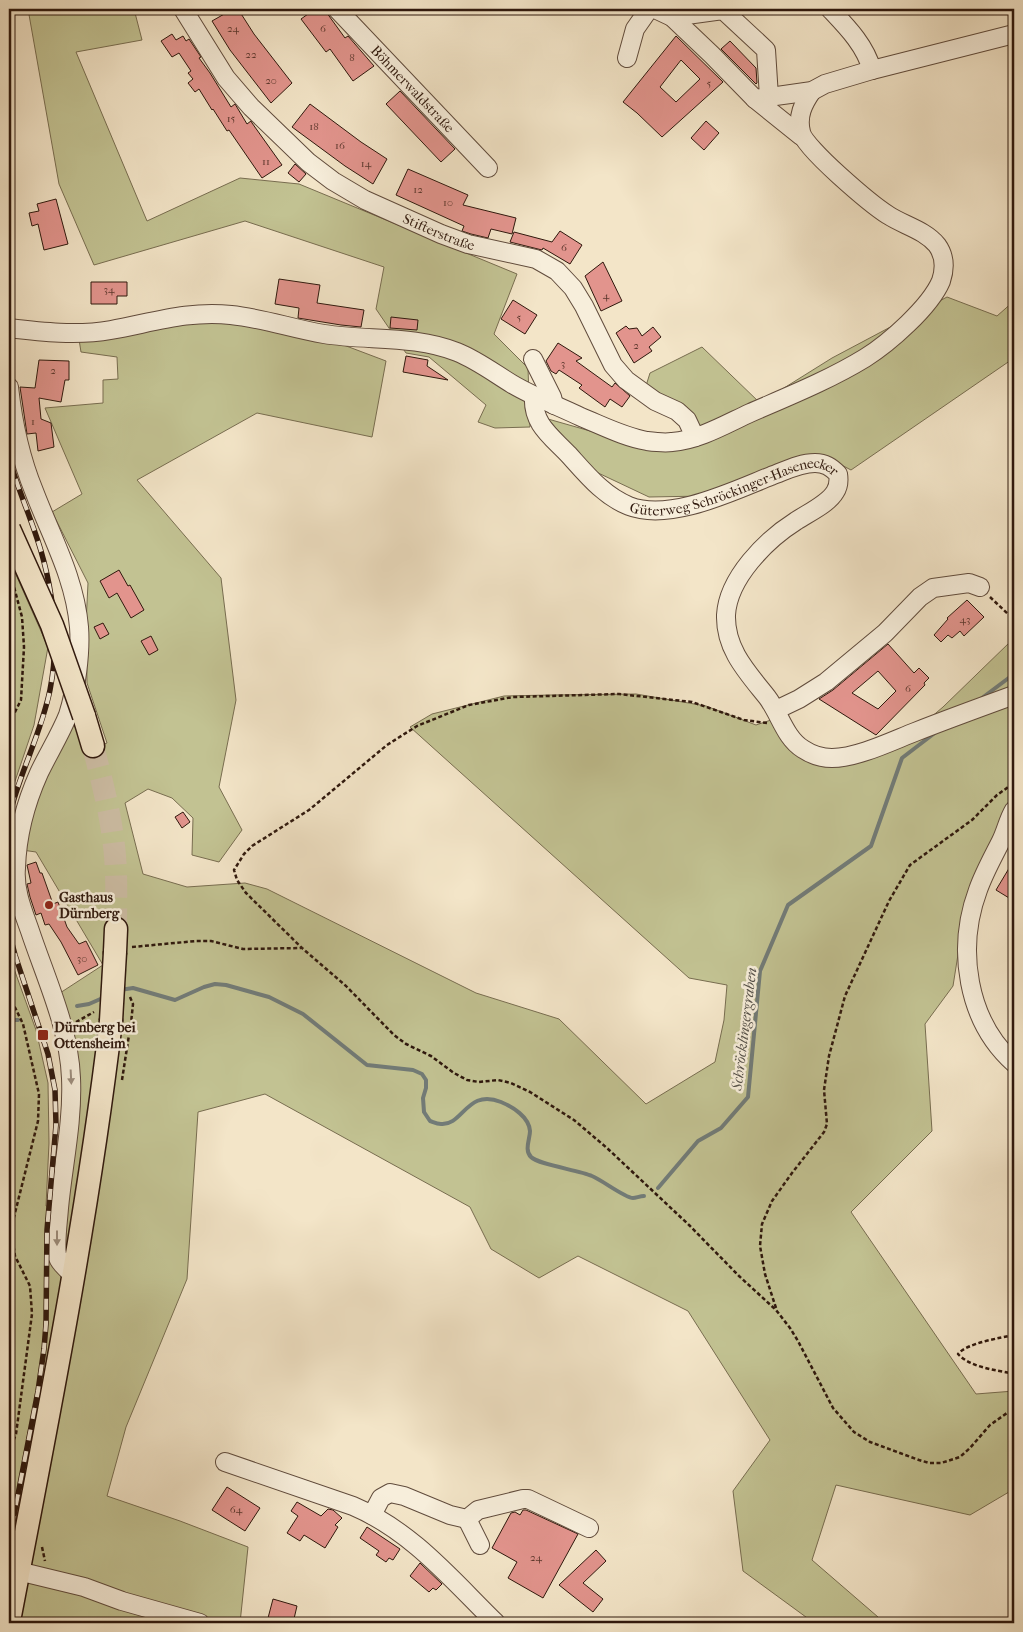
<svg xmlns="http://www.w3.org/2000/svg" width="1023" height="1632" font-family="'IM FELL French Canon',serif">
	<rect width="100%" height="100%" fill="#f3e5c8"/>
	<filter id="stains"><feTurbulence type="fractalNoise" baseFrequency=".004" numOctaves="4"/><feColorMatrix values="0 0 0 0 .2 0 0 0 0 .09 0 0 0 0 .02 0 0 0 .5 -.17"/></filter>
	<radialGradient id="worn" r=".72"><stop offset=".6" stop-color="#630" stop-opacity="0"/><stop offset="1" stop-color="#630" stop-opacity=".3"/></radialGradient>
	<!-- green -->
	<g fill="#c2c292" stroke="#786d50">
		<polygon points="28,9 134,9 142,40 76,52 147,221 240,178 299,184 517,274 494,334 528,368 530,427 495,428 478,422 486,405 429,357 406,353 376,309 384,267 245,221 94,265 59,184"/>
		<polygon points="947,297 997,316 1014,301 1014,358 851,470 830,459 704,496 649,497 594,471 548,419 636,444 699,443 645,389 650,373 702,347 760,403 832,358"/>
		<polygon points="224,312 296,327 386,361 372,437 257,413 137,480 221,578 236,700 219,787 242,830 219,862 192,855 193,818 172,798 148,789 125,803 143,874 187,887 245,883 267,889 476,993 559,1019 646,1104 715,1062 724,1020 727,985 689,978 410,727 432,714 504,696 550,695 636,694 706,706 756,725 774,719 802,756 902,742 943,707 1010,642 1014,641 1014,821 966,904 953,986 925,1024 932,1131 851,1212 976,1394 1014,1391 1014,1489 970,1515 836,1485 812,1560 878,1617 877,1623 811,1623 810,1620 743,1571 733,1491 770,1440 688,1311 578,1256 539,1278 491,1249 470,1207 265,1094 198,1112 187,1279 126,1427 107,1496 180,1521 248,1547 240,1623 9,1623 9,1167 13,1091 9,1080 9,965 13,966 36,1030 48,1083 49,1143 46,1206 63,1209 79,1100 60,993 103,965 36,852 22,850 33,801 73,717 83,752 107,743 87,683 86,624 88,583 52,512 82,494 45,408 103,403 103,380 118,379 117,357 81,352 78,333"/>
		<polygon points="9,559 48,647 34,725 9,799"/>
	</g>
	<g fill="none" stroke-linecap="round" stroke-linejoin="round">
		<!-- stream -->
		<g stroke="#727b77" stroke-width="4">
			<polyline points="982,698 1014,674"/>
			<path d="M120,990L133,988L175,1000L204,987L215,984L226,985L269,997L303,1014L367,1065L413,1070L422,1074L426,1080V1088L423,1098L424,1112L430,1121C433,1122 437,1124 441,1124C463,1126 467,1088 501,1102C513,1107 529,1117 530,1131C530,1139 524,1150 531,1157C539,1165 579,1170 592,1176C602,1180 625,1198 633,1198C636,1198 640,1196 644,1196"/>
			<polyline points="77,1006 89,1004 105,997"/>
			<polyline points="9,1020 18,1020"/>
			<polyline points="658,1188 698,1141 721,1128 748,1097 760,971 788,905 871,846 902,758 936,732"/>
		</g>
	</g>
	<!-- building -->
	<g fill="#e2948d" stroke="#2f180d" fill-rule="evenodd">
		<polygon points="233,9 238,9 254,34 292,83 271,103 230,50 212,21"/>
		<polygon points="315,9 324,9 345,38 348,36 374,66 353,81 330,49 326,52 301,19"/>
		<polygon points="172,34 176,40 183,36 186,41 189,39 201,57 199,58 210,73 231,107 235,104 247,124 251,121 252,123 282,165 262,178 229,130 227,131 213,109 212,110 199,89 195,92 188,83 193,79 188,73 191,71 179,53 172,57 161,41"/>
		<path d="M676,36L723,82L662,137L637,113L623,102ZM681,60L700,79L676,102L660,87Z"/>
		<polygon points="730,41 756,68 757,83 756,84 721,49"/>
		<polygon points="400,91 455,149 441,162 386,104"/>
		<polygon points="310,104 361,142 387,159 373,184 345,166 292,127"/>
		<polygon points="706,121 719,133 704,150 691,138"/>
		<polygon points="295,164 306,174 299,182 288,173"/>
		<polygon points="408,169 468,195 463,205 516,218 512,234 491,229 488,238 471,234 462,231 464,226 396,195"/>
		<polygon points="56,199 68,244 44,250 38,224 32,226 29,213 39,211 37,204"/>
		<polygon points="560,231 582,245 570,264 543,248 542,250 510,242 514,232 552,242"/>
		<polygon points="603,262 622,301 601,311 585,276"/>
		<polygon points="279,279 320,285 317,303 364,310 361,327 341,325 298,318 299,308 275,304"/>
		<polygon points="91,282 127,282 127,296 117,296 117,304 91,304"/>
		<polygon points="513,300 537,315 525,334 501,319"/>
		<polygon points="391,317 418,320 417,330 390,328"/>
		<polygon points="626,326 629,329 637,328 642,336 653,327 661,337 649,347 652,351 634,363 616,333"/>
		<polygon points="558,343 582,358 576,361 612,387 615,383 630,396 622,407 610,399 605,407 579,388 582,385 559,370 556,374 551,371 546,361"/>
		<polygon points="406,356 428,360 427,366 448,380 403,372"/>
		<polygon points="39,360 69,361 69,380 65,380 61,402 39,398 41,419 51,423 54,447 38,451 36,433 27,434 20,387 35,388"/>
		<polygon points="119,570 128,586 130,585 144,610 131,618 117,593 109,598 100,581"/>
		<polygon points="967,600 984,617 964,636 960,631 952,638 948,635 941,642 934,635 948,619 947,618"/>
		<polygon points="103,623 109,634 100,639 94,627"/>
		<polygon points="151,636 158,650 149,655 141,641"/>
		<path d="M888,644L914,673L919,668L929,678L924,683L925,685L876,735L819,699L833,690ZM878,671L896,691L878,709L852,693Z"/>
		<polygon points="183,812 190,822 182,828 175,817"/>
		<polygon points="1014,860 1014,901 996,890"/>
		<polygon points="36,862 40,873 42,873 53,904 58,902 67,927 79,944 86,941 98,965 78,975 61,942 49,924 45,925 41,913 36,915 30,897 27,884 31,883 27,865"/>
		<polygon points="227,1487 260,1508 245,1531 212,1510"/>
		<polygon points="297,1502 321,1516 328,1509 333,1510 342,1518 335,1525 338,1527 325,1548 304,1535 300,1541 287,1533 298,1516 291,1511"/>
		<polygon points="523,1510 526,1510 578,1534 543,1598 508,1578 517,1562 492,1548 511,1513 515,1512 520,1515"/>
		<polygon points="367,1527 400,1549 393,1560 389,1558 386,1562 376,1555 379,1551 360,1538"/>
		<polygon points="596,1550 606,1561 583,1583 603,1599 593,1612 559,1585"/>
		<polygon points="420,1563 442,1584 436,1590 433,1588 429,1592 410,1576"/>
		<polygon points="273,1599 297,1606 293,1623 268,1618"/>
	</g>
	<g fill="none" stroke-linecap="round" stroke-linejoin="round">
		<!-- major-tunnel -->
		<path stroke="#ccbca3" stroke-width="22" stroke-dasharray="22 11" stroke-linecap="butt" d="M93,746C102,782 112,818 115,856C117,880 116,904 116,929"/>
		<!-- minor casing -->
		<g stroke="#604b3c" stroke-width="20">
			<g id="minor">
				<path id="s1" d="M183,9L226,78L251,107L308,162L333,181L365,200L441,234L468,244L536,259L557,271L573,288L584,306L613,365L626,380L655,401L677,411L687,420L695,437"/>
				<path id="s2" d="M337,9L488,168"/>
				<polyline points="655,9 672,17 712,55 755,99 801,136"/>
				<path d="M830,9C847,27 865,45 872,70"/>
				<polyline points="672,17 723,10 766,50 769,97"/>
				<polyline points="627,58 635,29 649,9"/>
				<polyline points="755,99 812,91 825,84 872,70 1014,34"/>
				<path d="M9,328C42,332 77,336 111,330C151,323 189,310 231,315C262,318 293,329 324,334C368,341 415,335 457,352C477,360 494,373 512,384C534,397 558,406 581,417C603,426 624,437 647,441C655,442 665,443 672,442C699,440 726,424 750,413C789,396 829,380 865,358C889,343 930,307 941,281C945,269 945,256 937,245C925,230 903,225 888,215C872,205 804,148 801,132C797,116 803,104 812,91"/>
				<polyline points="533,359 552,397 554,405"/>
				<path d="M9,387C13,423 20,457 34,491C51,536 75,578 79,627C81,653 76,690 68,715C60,735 48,754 39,773C26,802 17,836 16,868C14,890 23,911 30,931C46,979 69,1027 71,1078C73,1122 63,1165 59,1208C58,1223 55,1240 57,1255C59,1263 68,1270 74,1276"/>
				<path id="s3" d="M534,396C532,424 551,436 569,455C587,475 604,496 629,506C670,522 733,491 771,476C785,471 799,463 815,463C825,463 831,467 838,474C839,480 839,486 835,492C828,504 808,513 796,521C766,540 728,578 726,615C725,649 747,672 767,697C780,714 785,738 803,749C812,755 823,758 832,758C857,758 892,741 915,732C948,719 981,707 1014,695"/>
				<polyline points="776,710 799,699 826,682 885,633 920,597 933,588 969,583 980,587"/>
				<path d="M1014,810C1008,820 1006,831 1001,841C993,857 984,873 978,890C956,949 967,1021 1014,1063"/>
				<path d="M225,1462L353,1506C412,1531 452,1580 496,1623"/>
				<polyline points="372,1515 381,1498 390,1493 404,1496 450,1515 467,1519 478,1510 523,1499 528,1499 589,1528"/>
				<polyline points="467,1519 480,1545"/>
				<polyline points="18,1571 84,1587 122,1601 200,1623"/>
			</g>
		</g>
		<!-- major casing -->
		<g stroke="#2f180d" stroke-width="25">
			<g id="major">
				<polyline points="84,716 93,746"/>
				<polyline points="115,952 116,929"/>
				<path d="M9,1621C47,1422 87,1223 111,1021"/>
			</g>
		</g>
		<!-- path -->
		<g stroke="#2f180d" stroke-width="2.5" stroke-dasharray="4 2.5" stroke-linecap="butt">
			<polyline points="990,597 1010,616 1014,617"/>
			<polyline points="767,723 744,720 692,702 619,694 513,697 469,705 417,726 387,745 309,810 252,846 244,854 234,870 237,880 246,893 302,948 346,986 394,1035 406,1044 431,1056 454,1073 467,1080 479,1082 498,1080 511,1083 530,1092 574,1120 607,1148 689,1225 739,1276 776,1310 790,1328 798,1341 833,1408 854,1432 870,1442 919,1460 929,1463 941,1463 960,1457 970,1448 990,1425 1014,1408"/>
			<polyline points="9,724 21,700 24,647 22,617 14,587"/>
			<polyline points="132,947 196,941 211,941 243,949 301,948"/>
			<polyline points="9,995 23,1024 39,1094 38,1121 11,1229 15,1256 30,1286 32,1314 16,1434 9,1452"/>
			<polyline points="130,997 133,1004 131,1023"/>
			<polyline points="76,1022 94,1012"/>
			<polyline points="122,1080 129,1035"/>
			<polyline points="776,1308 765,1274 760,1246 762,1224 772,1201 792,1173 824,1132 827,1124 824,1090 829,1056 845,996 889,901 910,865 972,820 997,795 1014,783"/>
			<path d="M1014,1335C1000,1338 967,1343 958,1354C971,1368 997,1370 1014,1374"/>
			<polyline points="42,1547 45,1561"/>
		</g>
		<!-- minor -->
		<use href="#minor" stroke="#f7eedb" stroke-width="18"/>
		<!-- major -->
		<use href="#major" stroke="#f3e5c8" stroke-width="22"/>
		<!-- rail casing -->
		<g stroke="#2f180d" stroke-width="5.5">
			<g id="rail">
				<path d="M9,458C18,490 32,520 41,551C54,596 59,645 50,690C41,734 19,774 9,817"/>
				<polyline points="9,932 15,955 48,1054 55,1090 56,1125 47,1230 46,1324 44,1349 38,1391 9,1541"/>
			</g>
		</g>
		<!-- rail -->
		<use href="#rail" stroke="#f7eedb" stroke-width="4" stroke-dasharray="11" stroke-linecap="butt"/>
		<!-- major-bridge casing -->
		<g stroke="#2f180d" stroke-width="25" stroke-linecap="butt">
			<g id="major-bridge">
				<polyline points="9,529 52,625 84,716"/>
				<polyline points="111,1021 115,952"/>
			</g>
		</g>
		<!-- major-bridge -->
		<use href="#major-bridge" stroke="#f3e5c8" stroke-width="22"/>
	</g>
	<!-- one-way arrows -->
	<defs><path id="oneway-solid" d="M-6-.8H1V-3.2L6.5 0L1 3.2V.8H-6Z" transform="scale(1.25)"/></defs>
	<g fill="#9d8e7e">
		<use href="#oneway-solid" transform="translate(71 1077) rotate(87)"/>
		<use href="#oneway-solid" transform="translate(57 1238) rotate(90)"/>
	</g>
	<!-- markers -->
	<g fill="#8f2418" stroke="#f7eedb" stroke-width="2">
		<circle cx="49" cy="905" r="5"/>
		<rect x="37" y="1029" width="12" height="12" rx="2.5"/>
	</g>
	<g text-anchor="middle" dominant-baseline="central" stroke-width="5" stroke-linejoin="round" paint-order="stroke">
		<!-- number labels -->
		<g font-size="11" fill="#5c372d">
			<text x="233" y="28">24</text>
			<text x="323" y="28">6</text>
			<text x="251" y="54">22</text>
			<text x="352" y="57">8</text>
			<text x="271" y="80">20</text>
			<text x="709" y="83">5</text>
			<text x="231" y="118">15</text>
			<text x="314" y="126">18</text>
			<text x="340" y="145">16</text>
			<text x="266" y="161">11</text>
			<text x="366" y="163">14</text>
			<text x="418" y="189">12</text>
			<text x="448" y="202">10</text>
			<text x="564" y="247">6</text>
			<text x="109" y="289">34</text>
			<text x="606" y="295">4</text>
			<text x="519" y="317">5</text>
			<text x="636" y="345">2</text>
			<text x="563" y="363">3</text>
			<text x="53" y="370">2</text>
			<text x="33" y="421">1</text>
			<text x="965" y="619">43</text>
			<text x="908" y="688">6</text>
			<text x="82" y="958">30</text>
			<text x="236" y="1509">64</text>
			<text x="536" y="1557">24</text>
		</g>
		<!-- street labels -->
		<g font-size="14" fill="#2f180d" stroke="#f7eedb">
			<text stroke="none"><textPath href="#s2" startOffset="110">Böhmerwaldstraße</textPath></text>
			<text stroke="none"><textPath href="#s1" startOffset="348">Stifterstraße</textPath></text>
			<text stroke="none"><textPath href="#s3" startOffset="261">Güterweg Schröckinger-Hasenecker</textPath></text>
		</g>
		<!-- poi labels -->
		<g font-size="14" font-weight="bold" fill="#2f180d" stroke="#f7eedb" text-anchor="start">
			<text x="59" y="897">Gasthaus<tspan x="59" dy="16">Dürnberg</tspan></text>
			<text x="54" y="1027">Dürnberg bei<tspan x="54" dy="16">Ottensheim</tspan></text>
		</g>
		<!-- water labels -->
		<g font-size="15" font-style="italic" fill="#56524b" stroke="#f7eedb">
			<text transform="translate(744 1029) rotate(-83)">Schröcklingergraben</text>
		</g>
	</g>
	<!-- margin -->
	<rect width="1023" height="1632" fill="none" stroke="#f3e5c8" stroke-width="30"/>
	<rect x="10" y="10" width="1003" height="1612" fill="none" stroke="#2f180d" stroke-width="2.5"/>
	<rect x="15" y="15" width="993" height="1602" fill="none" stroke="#2f180d"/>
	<rect width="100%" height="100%" filter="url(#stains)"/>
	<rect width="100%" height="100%" fill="url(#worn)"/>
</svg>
